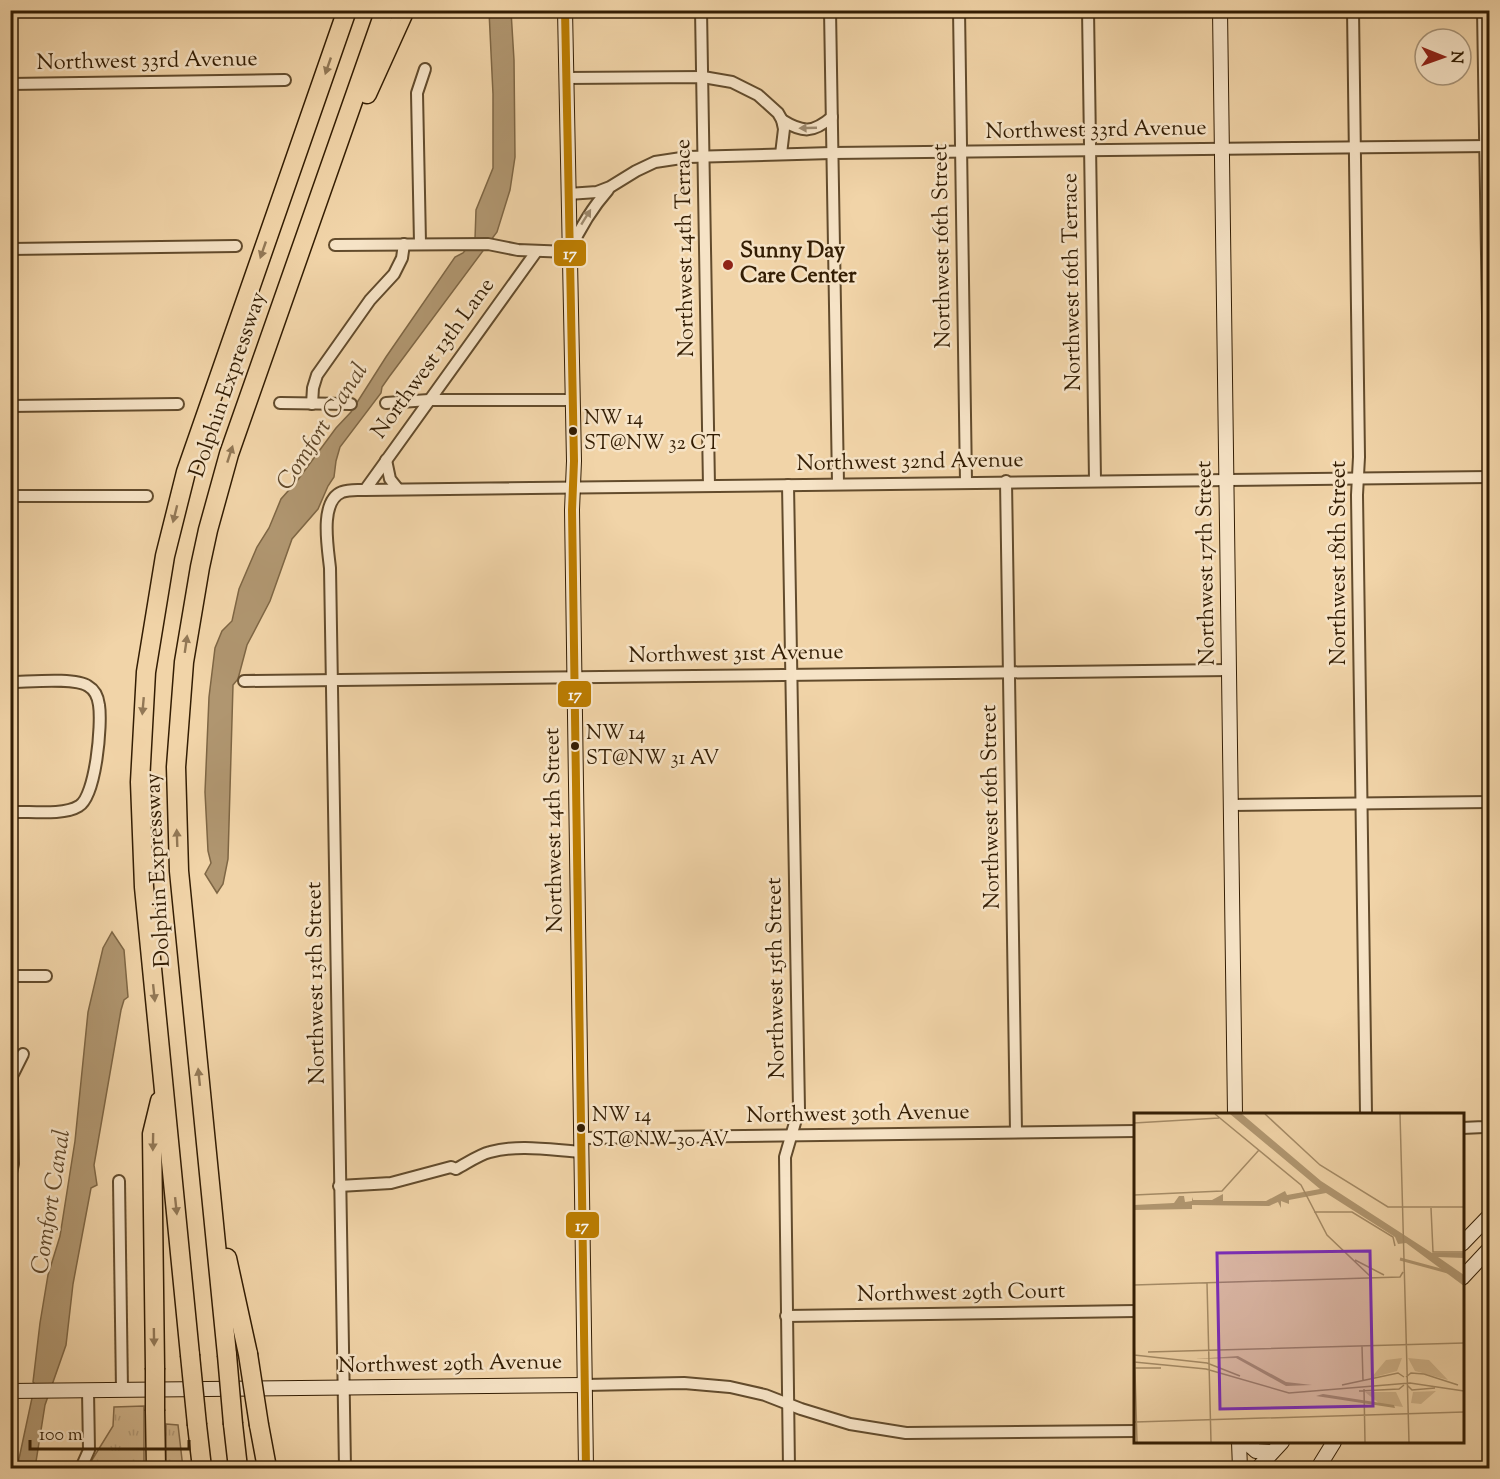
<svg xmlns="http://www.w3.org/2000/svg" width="1500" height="1479" font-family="'Sorts Mill Goudy',serif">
	<defs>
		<pattern id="grass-tufts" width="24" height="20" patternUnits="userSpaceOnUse" patternTransform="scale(1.5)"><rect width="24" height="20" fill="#d1b58c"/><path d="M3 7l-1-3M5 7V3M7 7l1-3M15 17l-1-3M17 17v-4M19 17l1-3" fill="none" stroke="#b49b77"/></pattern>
	</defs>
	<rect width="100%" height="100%" fill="#f1d4a8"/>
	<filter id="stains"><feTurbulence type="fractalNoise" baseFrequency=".00333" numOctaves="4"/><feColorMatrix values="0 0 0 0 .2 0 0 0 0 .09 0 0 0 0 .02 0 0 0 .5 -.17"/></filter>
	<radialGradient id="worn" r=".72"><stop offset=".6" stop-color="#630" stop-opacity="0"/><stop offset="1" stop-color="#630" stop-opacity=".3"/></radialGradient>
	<!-- grass -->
	<g fill="url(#grass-tufts)" stroke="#826948" stroke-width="1.5">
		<polygon points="144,1406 144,1468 87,1468 113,1426 114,1407"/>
		<polygon points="166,1424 178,1425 183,1468 166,1468"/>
	</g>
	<!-- water -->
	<g fill="#b09670" stroke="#7e6644" stroke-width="1.5">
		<polygon points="489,11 511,11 514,60 515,157 510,190 497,232 389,377 382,387 381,393 340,447 336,461 334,477 328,486 318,509 292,539 270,601 247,645 238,679 233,685 228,859 223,884 217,893 205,874 211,863 208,851 205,792 209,697 215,648 222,631 232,621 239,589 257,547 269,528 281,499 297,481 336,428 351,412 386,357 455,257 463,253 475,239 476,210 493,168 493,94"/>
		<polygon points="112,932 124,950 128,997 124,1000 121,1010 94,1165 97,1185 91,1188 73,1284 66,1345 45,1405 35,1468 17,1468 35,1384 33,1382 40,1323 48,1275 60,1236 75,1141 88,1012 103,948"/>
	</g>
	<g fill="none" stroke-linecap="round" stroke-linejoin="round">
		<!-- street casing -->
		<g stroke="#624b2c" stroke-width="14">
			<g id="street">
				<polyline points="701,10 709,486"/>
				<polyline points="830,10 838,483"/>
				<polyline points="959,10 966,482"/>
				<polyline points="1088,10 1095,480"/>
				<polyline points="1353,10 1359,457 1357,495 1366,1114"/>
				<polyline points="1483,10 1490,436"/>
				<polyline points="566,78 703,77 732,82 758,95 778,113 782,120 784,129 781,154"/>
				<polyline points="10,84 285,80"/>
				<path d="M782,120C803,133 813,133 832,117"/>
				<polyline points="568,194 597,192 610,187 636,171 655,162 688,157 832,153 1490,146"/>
				<polyline points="420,243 417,93 425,69"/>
				<path d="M335,245L488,244L518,250L569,252C580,228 591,209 608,190"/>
				<polyline points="10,249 236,246"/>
				<polyline points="280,403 351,404"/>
				<polyline points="386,403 429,400 572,400"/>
				<polyline points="312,404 313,388 317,375 370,300 394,274 402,258 404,244"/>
				<polyline points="10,406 178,404"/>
				<polyline points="386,460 390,479 398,489"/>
				<polyline points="1490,473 1490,564"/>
				<polyline points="1006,481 1016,1132"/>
				<polyline points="788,485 799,1109 785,1157 789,1468"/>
				<polyline points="365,490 536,252"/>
				<polyline points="10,496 147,496"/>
				<polyline points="244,681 1229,670"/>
				<path d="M10,682C28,682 75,677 88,686C95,690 98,697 99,705C102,724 96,796 79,806C63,816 29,811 10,812"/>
				<polyline points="1231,805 1490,802"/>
				<polyline points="10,976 46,976"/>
				<polyline points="1462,1128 1484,1127 1490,1125"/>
				<polyline points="581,1138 1136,1131"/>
				<polyline points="10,1177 13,1164 12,1076 23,1054"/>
				<polyline points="119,1181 122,1390"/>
				<path d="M339,1186L391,1183L451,1167L456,1169C466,1164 478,1155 490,1152C519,1144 551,1150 581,1152"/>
				<polyline points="786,1316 1136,1311"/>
				<polyline points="585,1385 684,1383 730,1387 765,1395 801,1409 850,1424 906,1433 1136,1431"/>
				<polyline points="81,1468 89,1450 88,1391"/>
				<path d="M345,1468L330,568C328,548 319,501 342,492C349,489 358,490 365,490L1490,477"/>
			</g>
		</g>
		<!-- secondary casing -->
		<g stroke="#331d03" stroke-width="16">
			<g id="secondary">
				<polyline points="565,10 574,461 572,510 586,1468"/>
				<polyline points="1220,10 1235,1114"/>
				<polyline points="1462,1244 1490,1215"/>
				<polyline points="1462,1278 1490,1248"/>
				<polyline points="10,1391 585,1385"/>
				<polyline points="1239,1442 1240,1468"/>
				<polyline points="1246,1442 1256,1451 1271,1452"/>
				<polyline points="1258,1468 1282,1442"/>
				<polyline points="1318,1468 1334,1442"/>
			</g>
		</g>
		<!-- highway casing -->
		<g stroke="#331d03" stroke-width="21">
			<g id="highway">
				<polyline points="367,94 405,10"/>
				<polyline points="227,1258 248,1354"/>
				<polyline points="190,1355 144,887 140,782 146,672 165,556 186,472 347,10"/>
				<polyline points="227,1355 179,871 176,767 184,662 200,567 208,530 229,454 385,10"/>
				<polyline points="155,1368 152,1134 160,1101"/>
				<polyline points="155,1411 156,1468"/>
				<polyline points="233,1424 238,1468"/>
				<polyline points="197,1425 202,1468"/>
				<polyline points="259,1425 267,1468"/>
			</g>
		</g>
		<!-- street -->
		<use href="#street" stroke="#f6e3c6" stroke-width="10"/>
		<!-- secondary -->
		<use href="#secondary" stroke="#f6e3c6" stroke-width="14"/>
		<!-- highway -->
		<use href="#highway" stroke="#f1d4a8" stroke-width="18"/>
		<!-- highway-bridge casing -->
		<g stroke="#331d03" stroke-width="21" stroke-linecap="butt">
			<g id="highway-bridge">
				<polyline points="248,1354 259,1425"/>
				<polyline points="190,1355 197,1425"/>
				<polyline points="227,1355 233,1424"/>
				<polyline points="155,1368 155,1411"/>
			</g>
		</g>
		<!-- highway-bridge -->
		<use href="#highway-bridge" stroke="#f1d4a8" stroke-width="18"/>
		<!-- bus-1 casing -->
		<g stroke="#f6e3c6" stroke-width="12">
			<polyline id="bus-1" points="565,10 574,461 572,510 586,1468"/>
		</g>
		<!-- bus-1 -->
		<use href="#bus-1" stroke="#bc7d01" stroke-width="8"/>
	</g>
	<!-- one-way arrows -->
	<defs><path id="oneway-solid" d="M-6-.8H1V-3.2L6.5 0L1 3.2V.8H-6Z" transform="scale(1.5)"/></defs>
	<g fill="#927856">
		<use href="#oneway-solid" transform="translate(328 66) rotate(109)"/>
		<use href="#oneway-solid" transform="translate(263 250) rotate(109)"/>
		<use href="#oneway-solid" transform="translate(230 454) rotate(-72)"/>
		<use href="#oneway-solid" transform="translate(175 514) rotate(104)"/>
		<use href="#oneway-solid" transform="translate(186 644) rotate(-82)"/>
		<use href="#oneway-solid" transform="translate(143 706) rotate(95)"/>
		<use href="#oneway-solid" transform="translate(177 838) rotate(-92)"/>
		<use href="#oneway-solid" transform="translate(154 993) rotate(84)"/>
		<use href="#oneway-solid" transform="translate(199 1077) rotate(-96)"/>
		<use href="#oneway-solid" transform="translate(153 1142) rotate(91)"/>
		<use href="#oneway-solid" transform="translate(176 1206) rotate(84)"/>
		<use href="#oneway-solid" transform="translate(154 1337) rotate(89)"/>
	</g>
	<g fill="#9e8a6e">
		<use href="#oneway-solid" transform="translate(808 128) rotate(178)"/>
		<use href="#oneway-solid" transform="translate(586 217) rotate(-58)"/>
	</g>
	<!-- markers -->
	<circle fill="#8f2418" stroke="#f6e3c6" stroke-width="2" cx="728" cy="265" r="6"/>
	<g fill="#331d03" stroke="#f6e3c6" stroke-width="2">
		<circle cx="573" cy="431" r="5"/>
		<circle cx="575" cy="746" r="5"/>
		<circle cx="581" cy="1128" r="5"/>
	</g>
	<g text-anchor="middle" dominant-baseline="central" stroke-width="5" stroke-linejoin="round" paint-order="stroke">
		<!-- bus labels -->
		<g font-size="20" fill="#331d03" stroke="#f6e3c6" text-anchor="start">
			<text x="584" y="419">NW 14<tspan x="584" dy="25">ST@NW 32 CT</tspan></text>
			<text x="586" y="734">NW 14<tspan x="586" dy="25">ST@NW 31 AV</tspan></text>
			<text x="592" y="1116">NW 14<tspan x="592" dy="25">ST@NW 30 AV</tspan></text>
		</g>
		<!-- street labels -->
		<g font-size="22" fill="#331d03" stroke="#f6e3c6">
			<text transform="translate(147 62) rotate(-1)">Northwest 33rd Avenue</text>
			<text transform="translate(1096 131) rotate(-1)">Northwest 33rd Avenue</text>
			<text transform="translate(943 246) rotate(-91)">Northwest 16th Street</text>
			<text transform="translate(686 248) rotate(-91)">Northwest 14th Terrace</text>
			<text transform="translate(1073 282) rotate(-91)">Northwest 16th Terrace</text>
			<text transform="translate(434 359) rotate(-54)">Northwest 13th Lane</text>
			<text transform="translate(229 385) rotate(-71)">Dolphin Expressway</text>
			<text transform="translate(910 463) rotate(-1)">Northwest 32nd Avenue</text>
			<text transform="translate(1207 563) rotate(-91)">Northwest 17th Street</text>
			<text transform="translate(1340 563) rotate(-90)">Northwest 18th Street</text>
			<text transform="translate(736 655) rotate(-1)">Northwest 31st Avenue</text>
			<text transform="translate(992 807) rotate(-91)">Northwest 16th Street</text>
			<text transform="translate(555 830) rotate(-91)">Northwest 14th Street</text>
			<text transform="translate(159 870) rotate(-93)">Dolphin Expressway</text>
			<text transform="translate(777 978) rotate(-91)">Northwest 15th Street</text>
			<text transform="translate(317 983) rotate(-91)">Northwest 13th Street</text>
			<text transform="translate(858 1115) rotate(-1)">Northwest 30th Avenue</text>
			<text transform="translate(961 1294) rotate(-1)">Northwest 29th Court</text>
			<text transform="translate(450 1365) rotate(-1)">Northwest 29th Avenue</text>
		</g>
		<!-- poi labels -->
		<g font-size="22" font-weight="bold" fill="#331d03" stroke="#f6e3c6" text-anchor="start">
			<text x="740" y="252">Sunny Day<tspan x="740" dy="25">Care Center</tspan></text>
		</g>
		<!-- water labels -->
		<g font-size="24" font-style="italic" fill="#5f4729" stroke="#f6e3c6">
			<text transform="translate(323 427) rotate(-57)">Comfort Canal</text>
			<text transform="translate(52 1202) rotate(-81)">Comfort Canal</text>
		</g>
	</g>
	<!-- overview -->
	<g transform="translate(1134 1113)">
		<rect width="330" height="330" fill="#f1d4a8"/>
		<path d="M268,245L263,258L237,265L252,247ZM274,245L295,247L314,267L281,258ZM302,278L287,291L277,290L279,279ZM231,279H262L269,294L246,291Z" fill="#d1b58c"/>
		<path d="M96,1H108L187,68L298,140H330V145L304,144L330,162V173L272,130L264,131L261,124L192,80L155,87V91L147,88V95L144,89L135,93L58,92V96L0,97V92L40,90L45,83H50L51,89L58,88V84L59,87H78L89,81V88H132L151,78L153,82L186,76ZM104,243L152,269L178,272L152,273L102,245L61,246ZM189,281L260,292L261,295L182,283Z" fill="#b09670"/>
		<path fill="none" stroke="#b09670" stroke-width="3" d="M266,146L314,159"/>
		<path fill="none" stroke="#a58b66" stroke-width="1.5" d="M81,1L167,72L193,122L237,164M131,1L186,52L254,94H330M266,1L275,329M0,10L85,5M0,82L88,78L125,37M297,95L299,139H330M180,99H218L259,124L261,133M221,147L250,162M73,170L77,329M0,172L266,164L269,159M0,224L3,329M228,233L229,268M14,239L330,230M0,242L73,250L106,263M0,249L72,256L155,280L276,270L330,278M1,255H27M272,264L277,260L290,261L324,272M208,272L264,260L270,264M273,272L278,277L301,275M230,276L231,329M225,278L265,276L270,272M1,309L330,299"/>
		<path fill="#7b2cbf" fill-opacity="0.15" stroke="#7b2cbf" stroke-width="3" d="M236,138L239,293L86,296L83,140Z"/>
		<rect width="330" height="330" fill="none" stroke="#331d03" stroke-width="3"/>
	</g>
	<g stroke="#f6e3c6" stroke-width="2">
		<rect x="553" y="239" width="34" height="28" rx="6" fill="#bc7d01"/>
		<rect x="557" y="680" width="35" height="28" rx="6" fill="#bc7d01"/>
		<rect x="565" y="1211" width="35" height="28" rx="6" fill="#bc7d01"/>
	</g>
	<g font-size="16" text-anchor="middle" font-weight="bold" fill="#fff">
		<text x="570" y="259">17</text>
		<text x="575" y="700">17</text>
		<text x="582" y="1231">17</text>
	</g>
	<!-- margin -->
	<rect width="1500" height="1479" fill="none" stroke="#f1d4a8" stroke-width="36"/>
	<rect x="12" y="12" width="1476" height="1455" fill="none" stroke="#331d03" stroke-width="3"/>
	<rect x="18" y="18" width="1464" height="1443" fill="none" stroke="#331d03" stroke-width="1.5"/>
	<!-- north arrow -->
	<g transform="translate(1443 57) rotate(91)"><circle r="28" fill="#f6e3c6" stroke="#a89478" stroke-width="1.5"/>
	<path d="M0-4.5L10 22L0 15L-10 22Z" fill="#8f2418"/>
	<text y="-9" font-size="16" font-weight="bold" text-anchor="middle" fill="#331d03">N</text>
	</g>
	<!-- scale -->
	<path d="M30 1440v9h159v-9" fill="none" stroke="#331d03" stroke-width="3"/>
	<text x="39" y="1440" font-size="18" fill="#331d03" stroke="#f6e3c6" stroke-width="4.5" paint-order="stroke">100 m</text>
	<rect width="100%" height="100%" filter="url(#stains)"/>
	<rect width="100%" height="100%" fill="url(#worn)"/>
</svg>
